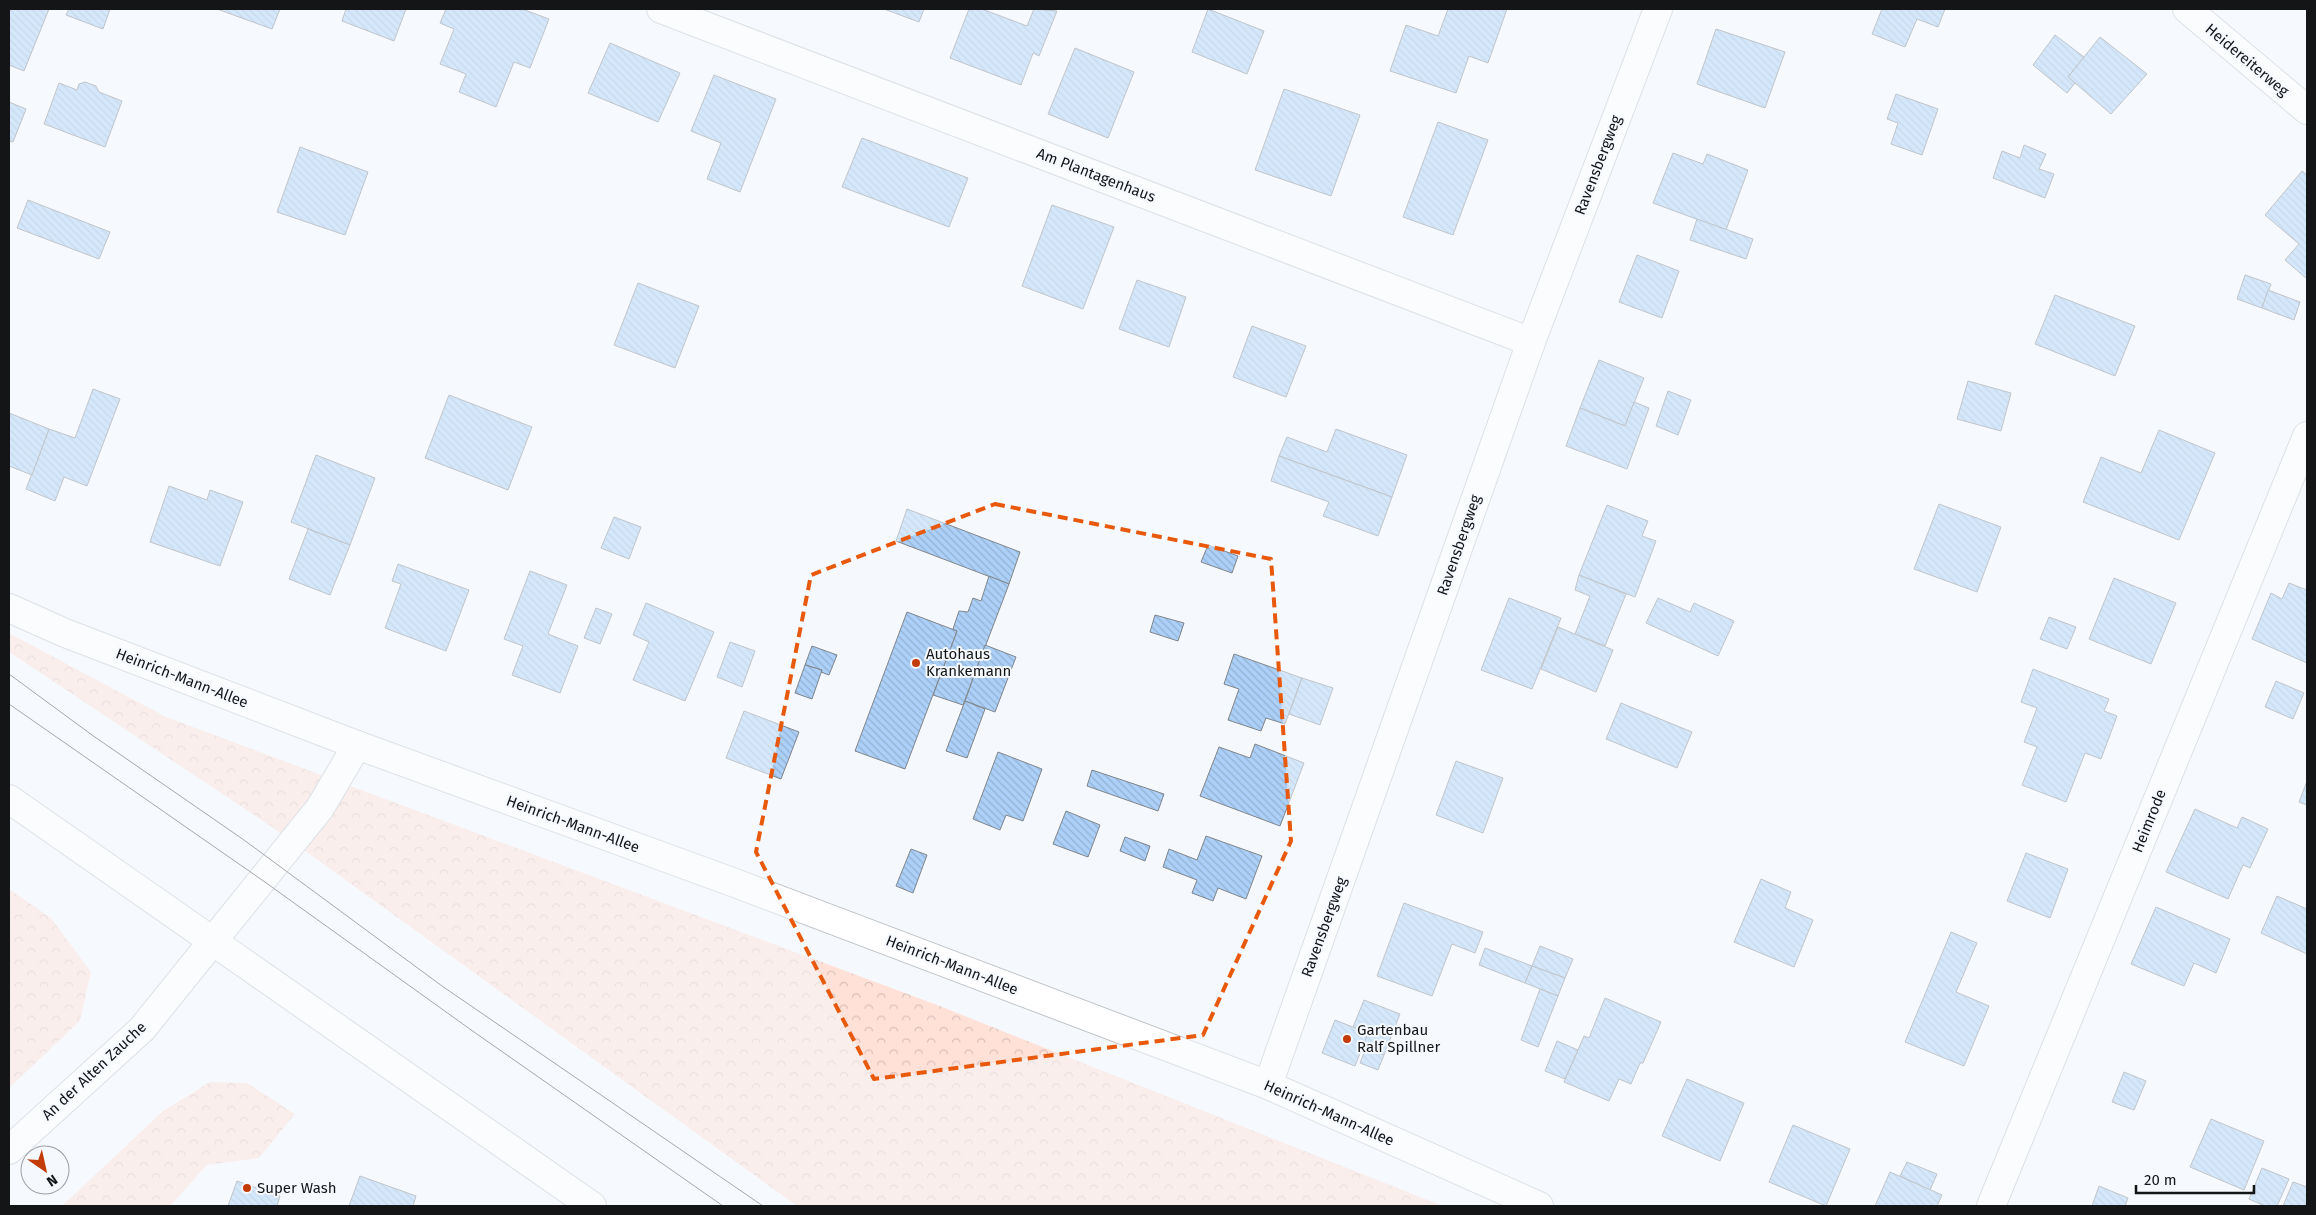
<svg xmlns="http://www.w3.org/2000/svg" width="2316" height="1215" font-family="'Fira Sans',sans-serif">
	<defs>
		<pattern id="forest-crowns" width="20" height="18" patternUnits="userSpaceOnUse" patternTransform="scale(1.25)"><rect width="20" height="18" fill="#ffe1d8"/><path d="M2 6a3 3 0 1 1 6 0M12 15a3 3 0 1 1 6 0" fill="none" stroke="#dac0b9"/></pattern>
		<pattern id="building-back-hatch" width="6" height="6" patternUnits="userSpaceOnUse" patternTransform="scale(1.25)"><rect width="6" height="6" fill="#acd0f8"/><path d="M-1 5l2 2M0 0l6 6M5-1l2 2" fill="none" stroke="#93b2d4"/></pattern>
	</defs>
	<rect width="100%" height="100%" fill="#f5f9fe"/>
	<!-- forest -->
	<g fill="url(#forest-crowns)">
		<polygon points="9,633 166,717 937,1005 1443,1206 797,1206 272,827 9,652"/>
		<polygon points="9,889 51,918 91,972 80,1021 9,1088"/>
		<polygon points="210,1082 247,1083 295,1114 259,1158 207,1165 170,1206 62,1206 163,1111"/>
	</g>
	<!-- building -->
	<g fill="url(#building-back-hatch)" stroke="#80858a">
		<polygon points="9,9 49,9 24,71 9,65"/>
		<polygon points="69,9 110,9 103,29 66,15"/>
		<polygon points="217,9 280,9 272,29"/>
		<polygon points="346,9 406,9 394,41 342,21"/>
		<polygon points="446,9 522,9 549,19 530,68 514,62 496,107 459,92 466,74 440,64 454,29 440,23"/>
		<polygon points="884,9 924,9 919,22"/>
		<polygon points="969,9 982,9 1027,26 1034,9 1057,11 1039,56 1033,53 1021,85 950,58"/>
		<polygon points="1208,9 1264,31 1247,74 1192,52"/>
		<polygon points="1448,9 1507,9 1488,63 1469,56 1456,93 1390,71 1406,25 1438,36"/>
		<polygon points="1882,9 1945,9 1938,27 1917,19 1905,47 1872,34"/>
		<polygon points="1716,29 1785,52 1765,108 1697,84"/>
		<polygon points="2055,35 2084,57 2068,77 2075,83 2067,93 2033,65"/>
		<polygon points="2100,37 2147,74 2111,114 2068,77"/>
		<polygon points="610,43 680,73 658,122 588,93"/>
		<polygon points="1075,48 1134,72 1108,138 1048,114"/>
		<polygon points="714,75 776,99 740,192 707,179 721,143 691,131"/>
		<polygon points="85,82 96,86 99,92 122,101 105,147 44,124 59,83 77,90 79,84"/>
		<polygon points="1284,89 1360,115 1331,196 1255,170"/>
		<polygon points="1896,94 1938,109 1922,155 1891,144 1898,123 1887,119"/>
		<polygon points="9,102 26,109 13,142 9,141"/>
		<polygon points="1438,122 1488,140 1453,235 1403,217"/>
		<polygon points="862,138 968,178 949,227 842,187"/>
		<polygon points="2024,145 2046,154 2039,169 2054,174 2045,198 1993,178 2002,151 2020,158"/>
		<polygon points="300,147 368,172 345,235 277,212"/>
		<polygon points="1673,153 1703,164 1707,154 1748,170 1726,230 1653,203"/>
		<polygon points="2302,171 2307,175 2307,279 2285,260 2299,244 2265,215"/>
		<polygon points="28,200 110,232 99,259 17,228"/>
		<polygon points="1052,205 1114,227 1083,309 1022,286"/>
		<polygon points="1697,219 1753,239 1746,259 1690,240"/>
		<polygon points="1637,255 1679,271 1662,318 1619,302"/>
		<polygon points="2245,275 2271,284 2262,308 2237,299"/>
		<polygon points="1137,280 1186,297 1169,347 1119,329"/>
		<polygon points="638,283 699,306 675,368 614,345"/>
		<polygon points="2268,290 2300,302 2294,320 2262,308"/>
		<polygon points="2055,295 2135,326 2115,376 2035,344"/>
		<polygon points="1252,326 1306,346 1286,397 1233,377"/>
		<polygon points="1599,360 1644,378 1625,426 1580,408"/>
		<polygon points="1968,381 2011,393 2001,431 1957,419"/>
		<polygon points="93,389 120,399 87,486 64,477 55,501 26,489 49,429 75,438"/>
		<polygon points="1668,391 1691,400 1678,435 1656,426"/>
		<polygon points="449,395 532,427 508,490 425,458"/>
		<polygon points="1634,402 1649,408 1627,469 1566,446 1580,408 1625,426"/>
		<polygon points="9,413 49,429 32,475 9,466"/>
		<polygon points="1336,429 1407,455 1392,497 1279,456 1287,437 1327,452"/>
		<polygon points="2159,430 2215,453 2179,540 2083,502 2101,457 2141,473"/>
		<polygon points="316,455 375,478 350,545 291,522"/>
		<polygon points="1279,456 1392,497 1378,536 1323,516 1329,502 1271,481"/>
		<polygon points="169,486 207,500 210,490 243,502 220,566 150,542"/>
		<polygon points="1939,504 2001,527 1977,592 1914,569"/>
		<polygon points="1607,505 1648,521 1642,536 1656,541 1635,597 1579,575"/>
		<polygon points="907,509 1020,552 1009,584 896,541"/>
		<polygon points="614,517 641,527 629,559 601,548"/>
		<polygon points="308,529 350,545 330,595 289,579"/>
		<polygon points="1208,545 1238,556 1232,573 1201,562"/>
		<polygon points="398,564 469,590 446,651 385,628 401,584 392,581"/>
		<polygon points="530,571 567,585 548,634 578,646 560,693 512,675 523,646 504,639"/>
		<polygon points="1579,575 1626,594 1605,646 1575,634 1590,596 1575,590"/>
		<polygon points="989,576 1009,584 963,705 933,695 957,631 953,629 959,611 968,612 973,598 981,601"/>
		<polygon points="2114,578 2176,603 2151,664 2089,639"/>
		<polygon points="2289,583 2307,590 2307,663 2252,639 2271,593 2282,599"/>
		<polygon points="1509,598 1561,618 1532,689 1481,670"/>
		<polygon points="1658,598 1690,612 1694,603 1734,621 1718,656 1646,623"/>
		<polygon points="646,603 714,632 685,701 633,680 649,642 633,635"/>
		<polygon points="596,608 612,614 600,644 584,638"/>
		<polygon points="907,612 957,631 905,769 855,751"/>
		<polygon points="1155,615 1184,623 1178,641 1150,632"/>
		<polygon points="2049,617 2076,627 2067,649 2040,639"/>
		<polygon points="1558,627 1613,650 1596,692 1541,669"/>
		<polygon points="730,642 755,651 742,687 717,677"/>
		<polygon points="985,645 1016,657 995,712 965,701"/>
		<polygon points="812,646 837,655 829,675 821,672 822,670 805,665"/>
		<polygon points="1234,654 1302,678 1285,724 1266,718 1261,731 1228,720 1239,689 1224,684"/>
		<polygon points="805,665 822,670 812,699 795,693"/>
		<polygon points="2033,669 2109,699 2104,711 2117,716 2101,759 2085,753 2066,802 2022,785 2037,747 2024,742 2037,708 2021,702"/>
		<polygon points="1302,678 1333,688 1320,725 1289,714"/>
		<polygon points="2276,681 2304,693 2293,719 2265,707"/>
		<polygon points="965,701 985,709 967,758 946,751"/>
		<polygon points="1621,703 1692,732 1677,768 1606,739"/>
		<polygon points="744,711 799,732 781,779 726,758"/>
		<polygon points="1255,744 1304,763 1280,826 1200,796 1219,747 1250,758"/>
		<polygon points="998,752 1042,769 1023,821 1006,815 1000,830 973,819"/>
		<polygon points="1456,761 1503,778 1483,833 1436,815"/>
		<polygon points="1092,770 1164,794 1158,811 1087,786"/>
		<polygon points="2307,781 2307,805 2299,802"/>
		<polygon points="2195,809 2237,828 2242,817 2268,829 2250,868 2243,865 2228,899 2166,872"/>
		<polygon points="1066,811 1100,825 1088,857 1053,844"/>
		<polygon points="1206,836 1262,856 1246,899 1218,888 1213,901 1192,893 1197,880 1163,867 1169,849 1197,860"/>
		<polygon points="1125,837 1150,846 1145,861 1120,851"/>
		<polygon points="911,849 927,855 913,893 896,886"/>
		<polygon points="2026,853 2068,869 2050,918 2007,901"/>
		<polygon points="1761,879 1791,892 1785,908 1813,920 1794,967 1734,942"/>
		<polygon points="2277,896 2307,909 2307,954 2261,933"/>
		<polygon points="1404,903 1483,932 1475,953 1452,944 1432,996 1377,976"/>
		<polygon points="2156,907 2230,939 2216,973 2194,963 2184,986 2131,964"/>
		<polygon points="1951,932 1977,943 1956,992 1989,1006 1964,1066 1905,1042"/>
		<polygon points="1540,946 1573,959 1565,978 1532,966"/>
		<polygon points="1485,948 1532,966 1525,983 1479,965"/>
		<polygon points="1532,966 1565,978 1558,996 1525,983"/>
		<polygon points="1540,989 1558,996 1538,1047 1521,1040"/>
		<polygon points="1605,998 1661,1022 1643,1063 1640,1063 1631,1084 1619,1079 1609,1101 1564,1082 1584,1036 1589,1038"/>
		<polygon points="1364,1000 1400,1014 1384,1055 1363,1046 1368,1033 1353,1027"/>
		<polygon points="1335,1020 1368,1033 1355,1066 1322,1053"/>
		<polygon points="1557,1041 1578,1050 1565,1079 1545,1071"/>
		<polygon points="1366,1048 1384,1055 1378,1070 1360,1063"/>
		<polygon points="2124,1072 2146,1081 2134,1110 2112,1102"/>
		<polygon points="1687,1079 1744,1103 1720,1161 1662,1136"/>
		<polygon points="2211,1119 2264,1141 2244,1190 2190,1167"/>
		<polygon points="1793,1125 1850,1149 1826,1206 1769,1182"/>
		<polygon points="1907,1162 1937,1174 1930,1190 1900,1176"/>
		<polygon points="2262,1168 2289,1179 2277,1206 2265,1206 2249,1199"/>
		<polygon points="1890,1172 1942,1195 1937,1206 1875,1206"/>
		<polygon points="360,1176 416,1196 413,1206 349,1206"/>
		<polygon points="237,1181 280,1196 277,1206 228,1206"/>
		<polygon points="2293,1182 2307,1187 2306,1206 2283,1206"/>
		<polygon points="2099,1186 2128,1198 2125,1206 2092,1206"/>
	</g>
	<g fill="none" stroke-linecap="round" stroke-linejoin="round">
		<!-- minor casing -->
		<g stroke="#bfc4c9" stroke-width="30">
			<g id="minor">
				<polyline points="661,9 1531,342"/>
				<polyline points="2187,9 2307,110"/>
				<polyline points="9,608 65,633 357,745 735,883 1268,1085 1539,1206"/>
				<polyline points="212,942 320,808 357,745"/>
				<polyline points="1268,1085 1531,342 1658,9"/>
				<polyline points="1991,1206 2307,436"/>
			</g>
		</g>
		<!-- tertiary casing -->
		<g stroke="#bfc4c9" stroke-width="30">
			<polyline id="tertiary" points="9,1150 142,1029 212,942"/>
		</g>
		<!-- secondary casing -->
		<g stroke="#bfc4c9" stroke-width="30">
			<polyline id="secondary" points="9,799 592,1206"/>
		</g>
		<!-- minor -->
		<use href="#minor" stroke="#fff" stroke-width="28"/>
		<!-- tertiary -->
		<use href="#tertiary" stroke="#fff" stroke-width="28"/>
		<!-- secondary -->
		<use href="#secondary" stroke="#fff" stroke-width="28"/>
		<!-- tram -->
		<g stroke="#434547" stroke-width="1">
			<polyline points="9,674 92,735 244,840 442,986 763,1206"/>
			<polyline points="9,704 262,880 474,1032 723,1206"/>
		</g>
	</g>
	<!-- marked area -->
	<path d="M0 0H2316V1215H0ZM995,504L1271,559L1291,841L1203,1035L874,1079L756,852L811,575Z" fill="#f5f9fe" fill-opacity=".55" fill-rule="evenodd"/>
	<path fill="none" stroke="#e8590c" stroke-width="4" stroke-dasharray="10 6" stroke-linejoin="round" d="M995,504L1271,559L1291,841L1203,1035L874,1079L756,852L811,575Z"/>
	<!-- markers -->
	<g fill="#c33b06" stroke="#f5f9fe" stroke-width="2">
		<circle cx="916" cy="663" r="5"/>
		<circle cx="1347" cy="1039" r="5"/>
		<circle cx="247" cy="1188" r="5"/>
	</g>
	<g text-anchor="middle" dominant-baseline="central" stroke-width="4" stroke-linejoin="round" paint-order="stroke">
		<!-- street labels -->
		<g font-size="15" fill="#141517" stroke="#f5f9fe">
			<text transform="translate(2247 60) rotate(40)">Heidereiterweg</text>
			<text transform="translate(1598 165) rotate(-69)">Ravensbergweg</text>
			<text transform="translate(1096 175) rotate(21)">Am Plantagenhaus</text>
			<text transform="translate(1459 545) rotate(-71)">Ravensbergweg</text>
			<text transform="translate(182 678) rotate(21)">Heinrich-Mann-Allee</text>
			<text transform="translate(2149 821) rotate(-68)">Heimrode</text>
			<text transform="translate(573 824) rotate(20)">Heinrich-Mann-Allee</text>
			<text transform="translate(1324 927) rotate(-70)">Ravensbergweg</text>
			<text transform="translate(952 965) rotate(21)">Heinrich-Mann-Allee</text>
			<text transform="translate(94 1071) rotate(-43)">An der Alten Zauche</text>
			<text transform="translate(1329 1113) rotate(24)">Heinrich-Mann-Allee</text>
		</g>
		<!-- poi labels -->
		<g font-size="15" fill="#141517" stroke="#f5f9fe" text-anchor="start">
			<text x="926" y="654">Autohaus<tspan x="926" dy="17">Krankemann</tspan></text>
			<text x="1357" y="1030">Gartenbau<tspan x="1357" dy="17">Ralf Spillner</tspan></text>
			<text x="257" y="1188">Super Wash</text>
		</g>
	</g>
	<!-- border -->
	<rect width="2316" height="1215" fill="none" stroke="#141517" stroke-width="20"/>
	<!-- north arrow -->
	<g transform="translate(45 1170) rotate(146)"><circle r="24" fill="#f5f9fe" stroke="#9b9ea2"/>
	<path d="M0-4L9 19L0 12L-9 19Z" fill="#c33b06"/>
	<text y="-8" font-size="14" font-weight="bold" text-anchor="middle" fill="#141517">N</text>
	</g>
	<!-- scale -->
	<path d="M2136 1185v8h118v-8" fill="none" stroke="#141517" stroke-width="2.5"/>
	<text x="2144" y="1185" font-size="15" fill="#141517" stroke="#f5f9fe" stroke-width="4" paint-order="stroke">20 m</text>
</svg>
